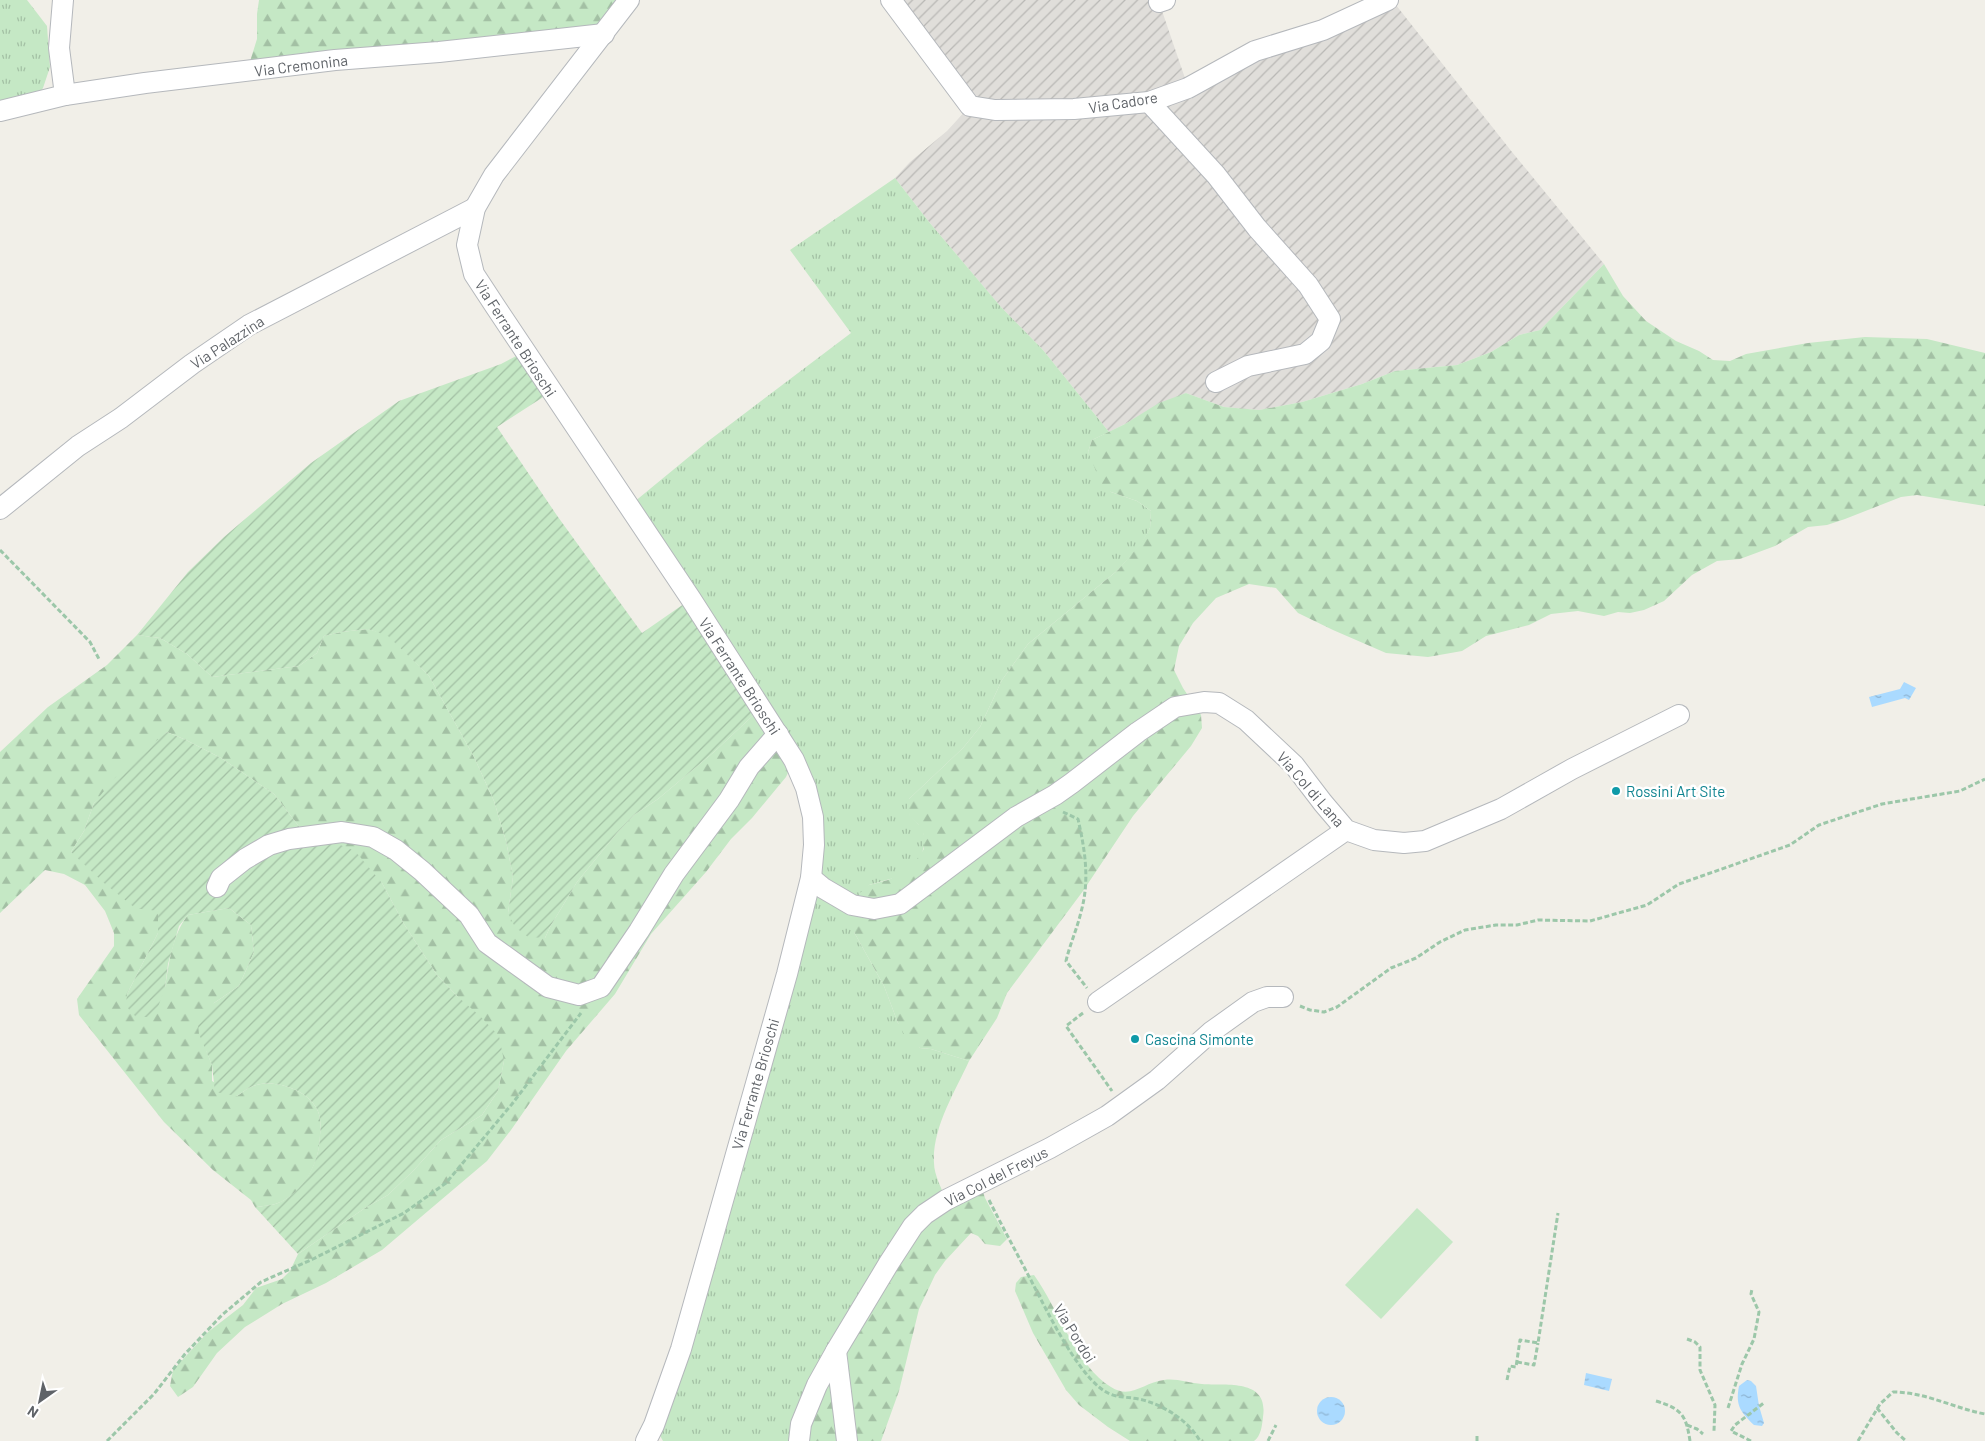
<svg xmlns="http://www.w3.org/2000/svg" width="1985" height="1441" font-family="Barlow,sans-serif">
	<defs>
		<pattern id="industrial-furrows" width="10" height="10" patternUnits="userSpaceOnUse" patternTransform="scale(1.25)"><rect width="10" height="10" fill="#e0deda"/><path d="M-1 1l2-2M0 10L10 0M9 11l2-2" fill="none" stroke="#b9b8b5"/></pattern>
		<pattern id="grass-tufts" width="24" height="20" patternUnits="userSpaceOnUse" patternTransform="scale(1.25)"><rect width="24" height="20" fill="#c5e8c5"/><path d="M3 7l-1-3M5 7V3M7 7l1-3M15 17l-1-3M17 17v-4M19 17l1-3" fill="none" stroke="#a3c0a4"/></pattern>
		<pattern id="forest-firs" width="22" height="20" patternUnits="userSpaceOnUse" patternTransform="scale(1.25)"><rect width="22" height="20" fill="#c5e8c5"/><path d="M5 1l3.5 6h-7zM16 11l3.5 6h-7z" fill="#a3c0a4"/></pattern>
		<pattern id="garden-furrows" width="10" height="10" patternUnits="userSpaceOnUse" patternTransform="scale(1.25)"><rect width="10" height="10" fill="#c5e8c5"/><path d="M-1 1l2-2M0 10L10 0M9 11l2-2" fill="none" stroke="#a3c0a4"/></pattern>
		<pattern id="water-ripples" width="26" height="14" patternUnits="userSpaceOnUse" patternTransform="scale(1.25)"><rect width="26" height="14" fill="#aadaff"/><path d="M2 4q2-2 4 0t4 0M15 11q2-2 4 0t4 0" fill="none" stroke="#8eb4d2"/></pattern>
	</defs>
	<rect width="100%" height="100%" fill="#f1efe8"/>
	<!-- industrial -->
	<polygon fill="url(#industrial-furrows)" points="891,0 1165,0 1159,2 1188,87 1392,0 1512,152 1604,264 1540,330 1519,335 1491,352 1457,365 1395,371 1362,384 1302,402 1259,410 1224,407 1186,393 1109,432 1043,350 1001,307 929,222 895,178 910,162 947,131 970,106"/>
	<!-- grass -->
	<g fill="url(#grass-tufts)">
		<polygon points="0,0 27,0 47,26 50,67 43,88 38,95 0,106"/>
		<path d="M895,178L929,222L1001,307L1043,350L1109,432L1092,440L1088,452L1111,492L1137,501L1151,511L1150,528L1142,543L1118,570L1028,644L1002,680L980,727L963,748L909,799L910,816C915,821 923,827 924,835C927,847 919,862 910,870C899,878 882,881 869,885L854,932L884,986L898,1023L920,1048L931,1049L969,1061C955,1092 932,1128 934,1163C934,1175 942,1189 946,1200L799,1441H663L654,1425L802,917L806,788L628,507L707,442L851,333L790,250Z"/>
	</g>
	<!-- forest -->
	<g fill="url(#forest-firs)">
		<polygon points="259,0 629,0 604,34 247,71 257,39 257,14"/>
		<polygon points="1604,264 1623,296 1646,321 1676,341 1699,351 1713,360 1730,361 1746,354 1808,343 1865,337 1927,339 1985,353 1985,506 1917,495 1901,497 1845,519 1827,525 1808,527 1775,546 1740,559 1717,561 1692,575 1664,601 1644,610 1630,613 1618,612 1604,616 1578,611 1551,614 1529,625 1486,636 1462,651 1428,657 1386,653 1333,630 1298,613 1276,588 1249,584 1216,598 1193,623 1179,646 1174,670 1183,688 1201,715 1202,728 1191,746 1133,816 1083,891 1007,993 997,1018 969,1061 931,1049 920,1048 905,1036 898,1023 884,986 854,932 852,905 860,893 869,885 888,880 909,870 924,849 924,835 918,824 910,817 908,808 909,799 963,748 980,727 1002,680 1028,644 1118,570 1142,542 1150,528 1151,511 1137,501 1111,492 1101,483 1088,452 1092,440 1125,424 1159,403 1186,393 1224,407 1259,410 1302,402 1362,384 1395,371 1457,365 1491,352 1519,335 1540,330"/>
		<path d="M368,629L388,635L429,676L474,757L494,801L506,841L513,877L508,913L545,938L550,927L577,882L617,833L634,815L658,799L714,752L761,708L794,760L786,777L752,818L731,839L706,872L651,934L615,994L566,1051L511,1130L487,1161L382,1250L326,1283L282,1304L245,1327L217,1353L193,1387L178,1397L170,1386L173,1370L208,1332L243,1305L256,1288L282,1279L290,1271L298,1254L365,1208L388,1195L414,1170L441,1140L482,1115L498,1091L504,1061L457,996L437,975L404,924L382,883L301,829L274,794L221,758L186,740L167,732L94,803L84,831L71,852L158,911V933L127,994L165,988C169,963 172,935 188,915L229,908L251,925L254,952L239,986L214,1003L206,1050L212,1065V1081L237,1096C242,1093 247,1088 253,1086C273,1079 303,1088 315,1106C321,1114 321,1126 320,1135C320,1162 304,1193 278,1203C271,1206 262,1206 255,1207L251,1200L213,1170L164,1122L79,1015L77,999L114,946V933L105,911L85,885L64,874L45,870L0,913V752L48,707L107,665L137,635L160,638L187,654L212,677L299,666L317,653L324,636L341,632Z"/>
		<polygon points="980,1183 985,1198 1007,1239 1000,1246 985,1244 978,1236 971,1233 945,1261 935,1275 919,1309 899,1391 881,1441 799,1441 913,1226"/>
		<path d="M1034,1275C1058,1308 1076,1366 1111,1387C1131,1400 1144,1382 1164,1380C1176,1378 1189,1383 1202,1384C1226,1386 1269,1378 1263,1417C1262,1426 1261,1436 1254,1441H1130L1108,1427L1079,1405L1066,1390L1033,1333L1015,1291L1016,1283L1021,1277Z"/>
	</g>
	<!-- garden -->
	<g fill="url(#garden-furrows)">
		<polygon points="524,352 551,392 497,427 558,517 642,633 691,599 761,708 714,752 658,799 634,815 617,833 577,882 550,927 545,938 528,937 515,927 508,913 513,877 506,841 494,801 474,757 429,676 388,636 368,629 341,632 324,636 317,653 299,666 212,677 187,654 160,638 137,635 188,572 224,537 311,463 399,401 501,364"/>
		<path d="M167,732L186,740L221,758L274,794L301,829L355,851L382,883L404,924L437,975L457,996L480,1016L499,1036L504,1061L498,1091L482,1115L441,1140L414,1170L388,1195L365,1208L298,1254L255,1207C262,1206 271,1206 278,1203C303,1193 320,1162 320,1135C321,1126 321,1114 315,1106C303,1088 273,1079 253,1086C247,1088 242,1093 237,1096L215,1092L212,1065L199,1034L198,1025L214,1003L239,986L254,952L251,925L229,908L188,915L179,926L168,964L165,988L158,1007L148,1017H136L126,1006L127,994L158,933V911L135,908L104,883L71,852L84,831L94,803L124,767Z"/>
	</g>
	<!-- pitch -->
	<polygon fill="#c5e8c5" points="1417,1208 1453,1242 1381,1319 1345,1285"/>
	<!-- water -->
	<g fill="url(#water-ripples)">
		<polygon points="1904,682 1916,688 1909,700 1905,698 1872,707 1869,697 1900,689"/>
		<polygon points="1586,1373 1612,1379 1609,1391 1584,1385"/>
		<path d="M1747,1380L1751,1381L1756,1386L1759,1406L1764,1423L1762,1426L1754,1425C1741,1412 1735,1406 1739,1386Z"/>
		<circle cx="1331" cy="1411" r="14"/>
	</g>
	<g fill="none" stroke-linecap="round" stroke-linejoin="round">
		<!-- minor casing -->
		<g stroke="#b5b8bc" stroke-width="22">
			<g id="minor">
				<polyline points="63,0 59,48 65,95"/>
				<polyline points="629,0 494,175 475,208 467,245 474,274 495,306 691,599 794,760 806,788 813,817 814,845 811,878 787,974 681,1349 654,1425 646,1441"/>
				<polyline points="891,0 970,106 995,110 1074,109 1149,102 1188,88 1255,51 1323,30 1388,0"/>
				<polyline points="1159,2 1165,0"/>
				<polyline points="1149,102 1216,175 1257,228 1308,285 1330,319 1321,341 1305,354 1248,366 1216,382"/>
				<polyline points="0,111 65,95 145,83 335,60 439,52 604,34"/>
				<polyline points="0,509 78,446 121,418 192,364 249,325 475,208"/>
				<polyline points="811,878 823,888 852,905 874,909 900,904 1016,817 1055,795 1072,783 1138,732 1175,707 1204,702 1219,703 1246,720 1294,765 1323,803 1346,830 1374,840 1404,843 1425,841 1501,809 1572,769 1679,715"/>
				<polyline points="217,887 221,878 245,859 269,845 289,839 342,832 373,837 396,850 422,871 469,915 487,943 548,987 579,995 601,987 639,931 674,874 729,800 749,767 778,734"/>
				<polyline points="1098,1002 1346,830"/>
				<polyline points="836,1351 847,1441"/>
				<polyline points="799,1441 801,1424 817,1385 836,1351 889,1263 913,1226 925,1214 946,1200 1050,1148 1107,1116 1157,1080 1211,1032 1253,1002 1267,997 1283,997"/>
			</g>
		</g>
		<!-- path -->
		<g stroke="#9cc7a9" stroke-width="3" stroke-dasharray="5 2.5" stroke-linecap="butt">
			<polyline points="0,550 90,642 99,659"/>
			<path d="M1063,812L1078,819C1085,850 1090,880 1081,912C1077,929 1070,944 1066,961L1087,988"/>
			<polyline points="1300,1006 1310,1010 1324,1012 1337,1007 1391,968 1416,958 1440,942 1465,930 1496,925 1517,925 1538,920 1590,921 1647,905 1679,884 1790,845 1819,825 1882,804 1960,791 1985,779"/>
			<polyline points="1083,1013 1066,1026 1112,1091"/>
			<path d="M989,1200C1004,1230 1020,1259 1035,1288C1050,1317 1075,1367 1099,1387C1113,1399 1123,1396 1139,1399C1162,1404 1188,1420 1200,1441"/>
			<polyline points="1687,1339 1695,1342 1700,1347 1700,1370 1715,1405 1714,1431"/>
			<polyline points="1517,1362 1534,1365 1538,1343"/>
			<polyline points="1507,1380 1510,1366 1516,1367 1520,1340 1538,1343 1558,1213"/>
			<path d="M1656,1401C1682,1409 1686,1415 1690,1441"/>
			<polyline points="1728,1408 1742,1364 1754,1339 1759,1312 1751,1294 1752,1289"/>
			<polyline points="1877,1408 1897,1433 1906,1441"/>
			<polyline points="1687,1425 1697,1429 1703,1434"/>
			<polyline points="107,1441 154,1394 185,1354 222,1315 261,1282 313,1259 404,1213 446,1183 512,1104 581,1013"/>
			<polyline points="1268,1441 1276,1425"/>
			<polyline points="1477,1441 1477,1436"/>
			<polyline points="1751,1441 1731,1431 1735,1425 1765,1402"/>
			<path d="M1858,1441L1880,1404L1893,1392C1926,1392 1953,1408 1985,1414"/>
		</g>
		<!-- minor -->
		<use href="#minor" stroke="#fff" stroke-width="20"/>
	</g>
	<!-- markers -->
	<g fill="#0f9aa8" stroke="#fff" stroke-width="2">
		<circle cx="1616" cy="791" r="5"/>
		<circle cx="1135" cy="1039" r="5"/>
	</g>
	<g text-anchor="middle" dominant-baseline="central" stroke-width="5" stroke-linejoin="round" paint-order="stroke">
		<!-- street labels -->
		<g font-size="15" fill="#5f6368" stroke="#fff">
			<text transform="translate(301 65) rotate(-7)">Via Cremonina</text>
			<text transform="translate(1123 102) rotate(-9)">Via Cadore</text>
			<text transform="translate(516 338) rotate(57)">Via Ferrante Brioschi</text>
			<text transform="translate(227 342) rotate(-33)">Via Palazzina</text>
			<text transform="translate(740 676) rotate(57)">Via Ferrante Brioschi</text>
			<text transform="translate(1311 789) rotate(49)">Via Col di Lana</text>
			<text transform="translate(755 1084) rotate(-74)">Via Ferrante Brioschi</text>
			<text transform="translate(996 1176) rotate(-27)">Via Col del Freyus</text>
			<text transform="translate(1075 1333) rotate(58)">Via Pordoi</text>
		</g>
		<!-- culture labels -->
		<g font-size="15" fill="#0d838f" stroke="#fff" text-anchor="start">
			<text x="1626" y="791">Rossini Art Site</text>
			<text x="1145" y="1039">Cascina Simonte</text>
		</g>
	</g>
	<!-- north arrow -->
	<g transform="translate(40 1401) rotate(213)" stroke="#ffffff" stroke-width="4" paint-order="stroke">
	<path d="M0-4L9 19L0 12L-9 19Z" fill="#5f6368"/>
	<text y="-8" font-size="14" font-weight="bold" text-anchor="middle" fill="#5f6368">N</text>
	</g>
</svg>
